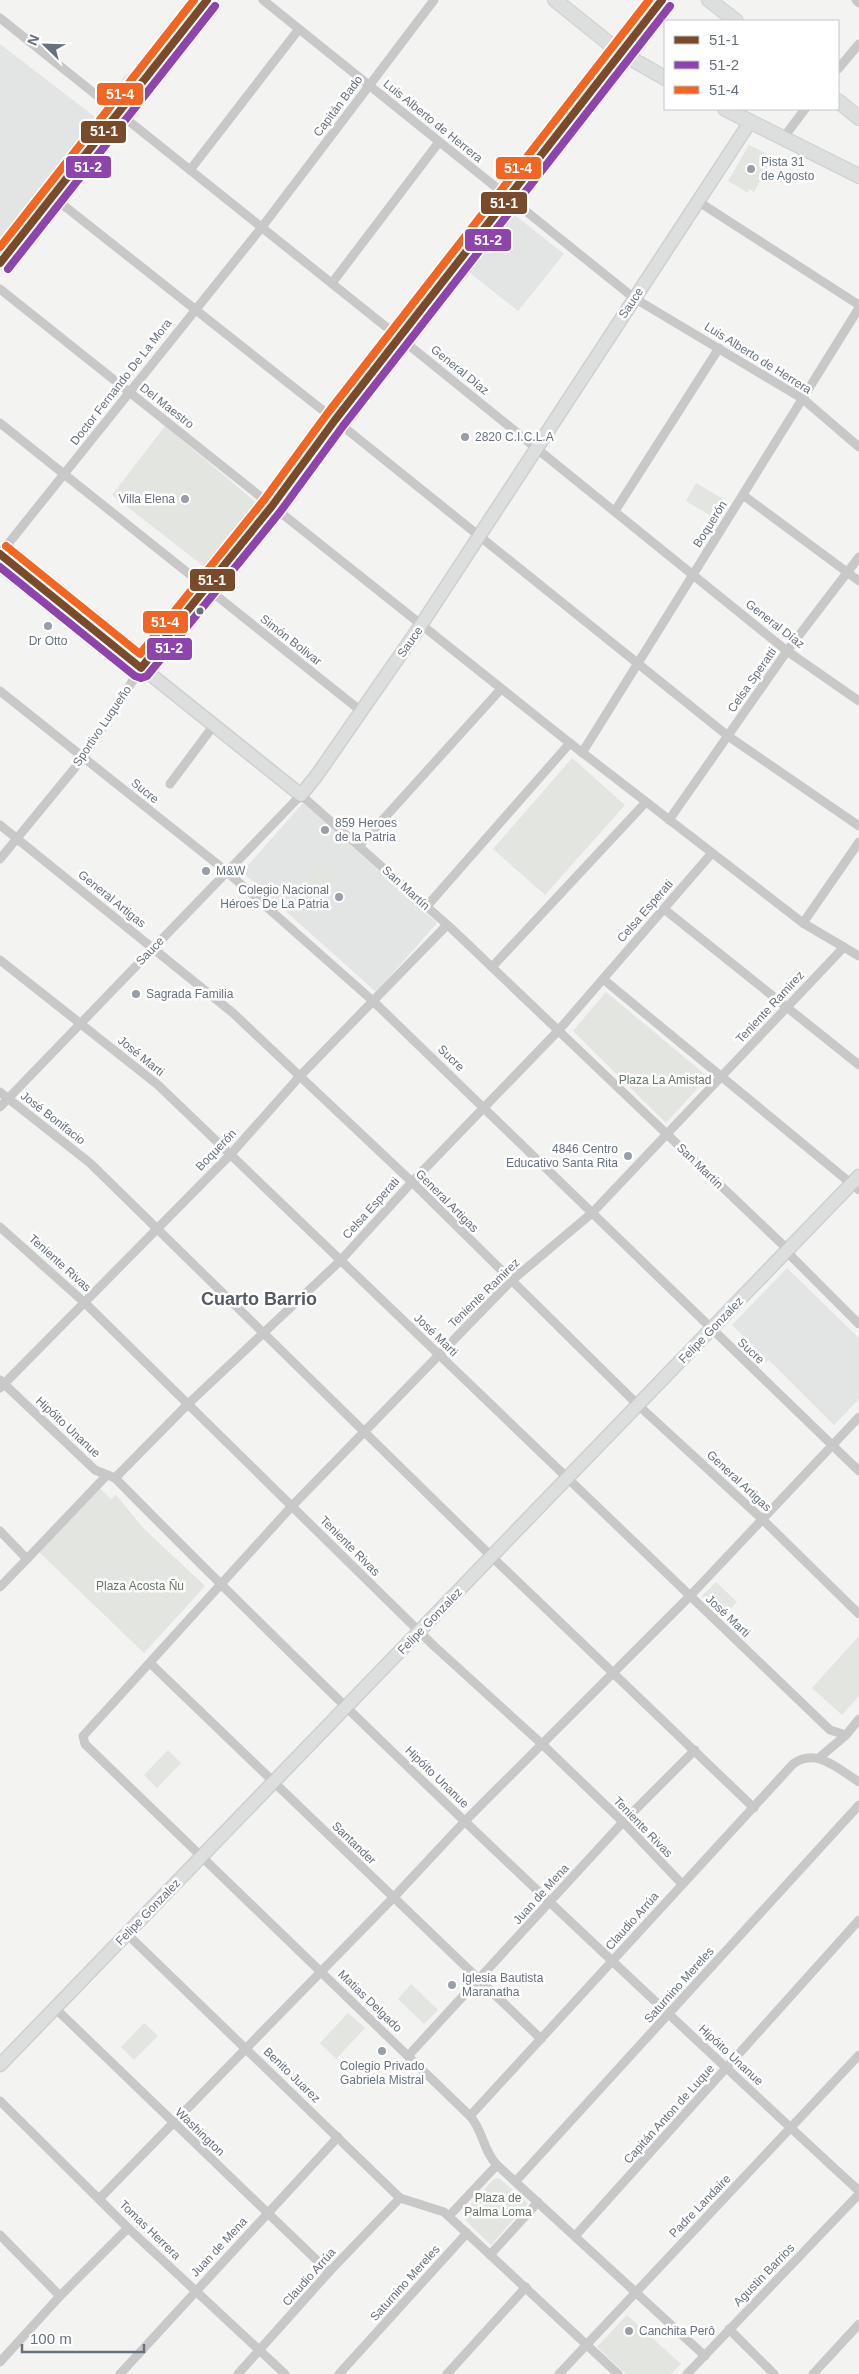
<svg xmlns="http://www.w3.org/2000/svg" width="859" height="2374" font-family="Arial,sans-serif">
	<rect width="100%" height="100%" fill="#f3f3f2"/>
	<!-- built -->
	<g fill="#e3e4e4">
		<polygon points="0,44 95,117 0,240"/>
		<polygon points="126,74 134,80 119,101 104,89 111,80 118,85"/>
		<polygon points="511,212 564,254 518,311 465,269"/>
		<polygon points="303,803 437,923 376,992 242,872"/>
		<polygon points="787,1268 859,1338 859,1399 834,1425 769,1360 765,1363 757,1356 759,1352 732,1325"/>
	</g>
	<!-- green -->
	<g fill="#e2e5e0">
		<polygon points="749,145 773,157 754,192 749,189 748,193 728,181"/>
		<polygon points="165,426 257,503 206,568 112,495"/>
		<polygon points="696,483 723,499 713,517 686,501"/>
		<polygon points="572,758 625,805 545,895 493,849"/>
		<polygon points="322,859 341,875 303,920 284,903"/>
		<polygon points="606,992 708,1077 666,1123 573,1031"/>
		<polygon points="98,1487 111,1499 116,1495 143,1528 205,1586 144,1653 38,1551"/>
		<polygon points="716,1582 737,1602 723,1616 702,1596"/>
		<polygon points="859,1636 859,1696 842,1715 812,1688"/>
		<polygon points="168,1750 181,1763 157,1788 144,1775"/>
		<polygon points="411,1984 438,2010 424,2024 398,1999"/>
		<polygon points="348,2013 365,2028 336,2059 320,2043"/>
		<polygon points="144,2023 158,2036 134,2060 121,2047"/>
		<polygon points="499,2178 528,2203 491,2245 467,2222 464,2215 467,2208 494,2179"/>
		<polygon points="627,2315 681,2364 671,2374 626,2374 597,2347"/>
	</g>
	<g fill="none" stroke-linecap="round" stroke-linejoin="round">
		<!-- secondary casing -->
		<g stroke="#cfcfd0" stroke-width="15">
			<g id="secondary">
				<polyline points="0,554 301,795 317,775 421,625 750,122"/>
				<polyline points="141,668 272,506 335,420 509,199 662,0"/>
				<polyline points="0,2065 859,1176"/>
			</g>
		</g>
		<!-- primary casing -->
		<g stroke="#d0d0d1" stroke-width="16">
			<g id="primary">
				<polyline points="555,0 621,53 665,78"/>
				<polyline points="709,0 736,21"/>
				<polyline points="838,101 859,118"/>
				<polyline points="725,109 859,176"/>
			</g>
		</g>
		<!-- street -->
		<g stroke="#c8c8c9" stroke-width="9">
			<polyline points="263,0 634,298 803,399 859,447"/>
			<polyline points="856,0 859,3"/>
			<polyline points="0,18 400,338 787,651 859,701"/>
			<polyline points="838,69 859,44"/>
			<polyline points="784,137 805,109"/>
			<polyline points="190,170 299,29"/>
			<polyline points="53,197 335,420 728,736 859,826"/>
			<polyline points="699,202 859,305"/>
			<polyline points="0,263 120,113 207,0"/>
			<polyline points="332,283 439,142"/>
			<polyline points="0,289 566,740 803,923 859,956"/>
			<polyline points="0,423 361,711"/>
			<polyline points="743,495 859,581"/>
			<polyline points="615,511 719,348"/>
			<polyline points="0,554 262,227 434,0"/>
			<polyline points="0,691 226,871 373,1001 859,1471"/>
			<polyline points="582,753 859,308"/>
			<polyline points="170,784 214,725"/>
			<polyline points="669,820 787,651 859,557"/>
			<polyline points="0,825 233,1013 412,1182 638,1405 762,1519 859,1614"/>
			<polyline points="359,846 501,689"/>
			<polyline points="0,859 83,758 141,668"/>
			<polyline points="427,906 570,743"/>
			<polyline points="664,909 859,1065"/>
			<polyline points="803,923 859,842"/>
			<polyline points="0,960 158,1085 830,1730 846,1735"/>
			<polyline points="492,967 646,802"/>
			<polyline points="603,979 859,1190"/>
			<polyline points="0,1092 90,1163 492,1557 754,1808"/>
			<polyline points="0,1107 301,795 452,929 783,1245 792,1257 859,1324"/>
			<polyline points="0,1227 85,1303 434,1646 543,1745 623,1822 682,1884"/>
			<path d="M0,1380L95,1470L115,1478C356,1722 607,1958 859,2191"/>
			<polyline points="0,1388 230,1155 300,1076 447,925"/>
			<polyline points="115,1478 188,1404 340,1261 412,1182 558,1031 712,853"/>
			<polyline points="0,1531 27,1559 0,1587"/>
			<polyline points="27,1559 107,1475"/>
			<polyline points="150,1663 541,2039"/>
			<polyline points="820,1757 846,1735 859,1719"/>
			<polyline points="127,1934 400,2198 444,2212 618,2374"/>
			<polyline points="55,2008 329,2272"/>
			<polyline points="408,2056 623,1822 695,1750"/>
			<polyline points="0,2101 128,2228 285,2374"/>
			<path d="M470,2116L793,1764C817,1747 838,1769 859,1782"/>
			<polyline points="516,2181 859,1805"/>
			<polyline points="99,2199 393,1898 465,1821 689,1597 859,1417"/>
			<polyline points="449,2216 497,2165"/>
			<polyline points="0,2235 60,2296"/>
			<polyline points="576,2235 859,1920"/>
			<polyline points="490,2255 538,2202"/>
			<polyline points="729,2329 774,2374"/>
			<path d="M705,2356L497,2165C483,2151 483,2130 470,2116L85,1744L83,1736L292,1506L510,1282L592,1213L844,947"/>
			<polyline points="0,2362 60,2296 128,2228"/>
			<polyline points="120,2374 338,2137"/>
			<polyline points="238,2374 329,2272 400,2198"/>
			<polyline points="339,2374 467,2233"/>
			<polyline points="447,2374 526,2287"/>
			<polyline points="559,2374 859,2055"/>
			<polyline points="687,2374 859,2194"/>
			<polyline points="813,2374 859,2324"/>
		</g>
		<!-- secondary -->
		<use href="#secondary" stroke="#dddede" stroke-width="12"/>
		<!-- primary -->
		<use href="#primary" stroke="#dddede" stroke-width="14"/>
		<!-- bus-1 casing -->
		<g stroke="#fff" stroke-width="11">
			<g id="bus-1">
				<polyline points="0,263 207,0"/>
				<polyline points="0,554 141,668 272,506 335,420 662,0"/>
			</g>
		</g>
		<!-- bus-2 casing -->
		<g stroke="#fff" stroke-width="11">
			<g id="bus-2">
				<polyline points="8,269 215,6"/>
				<polyline points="0,567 135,676 141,678 147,676 280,512 343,426 670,6"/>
			</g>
		</g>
		<!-- bus-3 casing -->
		<g stroke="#fff" stroke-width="11">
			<g id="bus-3">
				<polyline points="0,247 194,0"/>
				<polyline points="6,546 140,654 264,500 327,414 649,0"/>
			</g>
		</g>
		<!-- bus-1 -->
		<use href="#bus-1" stroke="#7a4b2a" stroke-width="8"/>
		<!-- bus-2 -->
		<use href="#bus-2" stroke="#8e44ad" stroke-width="8"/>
		<!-- bus-3 -->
		<use href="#bus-3" stroke="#f26522" stroke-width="8"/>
	</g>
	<!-- markers -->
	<g fill="#989fa7" stroke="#fff" stroke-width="2">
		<circle cx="751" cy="169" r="5"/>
		<circle cx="465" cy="437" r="5"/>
		<circle cx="185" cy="499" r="5"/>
		<circle cx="48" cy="626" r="5"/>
		<circle cx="325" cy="830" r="5"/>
		<circle cx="206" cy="871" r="5"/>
		<circle cx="339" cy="897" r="5"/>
		<circle cx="136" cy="994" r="5"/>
		<circle cx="628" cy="1156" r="5"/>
		<circle cx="452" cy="1985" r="5"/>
		<circle cx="382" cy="2051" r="5"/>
		<circle cx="629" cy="2331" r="5"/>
	</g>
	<circle fill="#67727e" stroke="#fff" stroke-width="2" cx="200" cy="611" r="4.5"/>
	<g text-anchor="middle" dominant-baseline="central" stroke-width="5" stroke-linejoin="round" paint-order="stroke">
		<!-- street labels -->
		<g font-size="12" fill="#67727e" stroke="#fff">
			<text transform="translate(338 106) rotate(-53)">Capitán Bado</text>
			<text transform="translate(433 121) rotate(39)">Luis Alberto de Herrera</text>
			<text transform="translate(631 303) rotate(-56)">Sauce</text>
			<text transform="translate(758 358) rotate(32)">Luis Alberto de Herrera</text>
			<text transform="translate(460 370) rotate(39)">General Díaz</text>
			<text transform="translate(121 382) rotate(-52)">Doctor Fernando De La Mora</text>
			<text transform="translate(167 406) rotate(38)">Del Maestro</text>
			<text transform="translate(710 524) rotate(-58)">Boquerón</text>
			<text transform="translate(775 624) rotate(38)">General Díaz</text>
			<text transform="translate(291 640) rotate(38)">Simón Bolivar</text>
			<text transform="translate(410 642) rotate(-55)">Sauce</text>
			<text transform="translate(752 680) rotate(-55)">Celsa Speratti</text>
			<text transform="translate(102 726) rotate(-56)">Sportivo Luqueño</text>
			<text transform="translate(145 791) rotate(39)">Sucre</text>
			<text transform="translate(406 888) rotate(42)">San Martín</text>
			<text transform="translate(112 899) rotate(39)">General Artigas</text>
			<text transform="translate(645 911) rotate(-49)">Celsa Esperati</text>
			<text transform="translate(150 951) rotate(-46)">Sauce</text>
			<text transform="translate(770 1007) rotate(-47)">Teniente Ramirez</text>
			<text transform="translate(141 1056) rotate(39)">José Marti</text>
			<text transform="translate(451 1058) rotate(44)">Sucre</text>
			<text transform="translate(53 1118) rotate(38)">José Bonifacio</text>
			<text transform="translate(216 1150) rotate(-46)">Boquerón</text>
			<text transform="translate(700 1166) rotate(44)">San Martín</text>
			<text transform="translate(447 1201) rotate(45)">General Artigas</text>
			<text transform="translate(371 1208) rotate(-48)">Celsa Esperati</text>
			<text transform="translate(60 1263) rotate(42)">Teniente Rivas</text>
			<text transform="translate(484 1293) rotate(-44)">Teniente Ramirez</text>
			<text transform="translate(711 1330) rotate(-46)">Felipe Gonzalez</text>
			<text transform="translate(436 1335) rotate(44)">José Marti</text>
			<text transform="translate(751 1351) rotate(43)">Sucre</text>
			<text transform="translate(68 1427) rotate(43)">Hipóito Unanue</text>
			<text transform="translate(739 1481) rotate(43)">General Artigas</text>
			<text transform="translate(350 1546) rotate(45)">Teniente Rivas</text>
			<text transform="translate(728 1616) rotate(43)">José Marti</text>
			<text transform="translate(430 1621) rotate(-46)">Felipe Gonzalez</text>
			<text transform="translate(437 1777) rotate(44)">Hipóito Unanue</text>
			<text transform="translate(643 1827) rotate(46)">Teniente Rivas</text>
			<text transform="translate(354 1843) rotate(44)">Santander</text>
			<text transform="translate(541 1894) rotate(-48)">Juan de Mena</text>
			<text transform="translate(148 1912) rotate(-46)">Felipe Gonzalez</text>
			<text transform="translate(632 1921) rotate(-48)">Claudio Arrúa</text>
			<text transform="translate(679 1985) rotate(-48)">Saturnino Mereles</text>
			<text transform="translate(370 2001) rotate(44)">Matias Delgado</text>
			<text transform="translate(731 2055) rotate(43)">Hipóito Unanue</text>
			<text transform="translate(292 2075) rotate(44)">Benito Juarez</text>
			<text transform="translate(669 2114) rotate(-48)">Capitán Anton de Luque</text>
			<text transform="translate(200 2132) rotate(44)">Washington</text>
			<text transform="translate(700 2206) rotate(-46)">Padre Landaire</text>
			<text transform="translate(150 2230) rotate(44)">Tomas Herrera</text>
			<text transform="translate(219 2247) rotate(-47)">Juan de Mena</text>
			<text transform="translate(764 2275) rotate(-46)">Agustin Barrios</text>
			<text transform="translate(309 2277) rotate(-48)">Claudio Arrúa</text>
			<text transform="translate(405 2283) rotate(-48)">Saturnino Mereles</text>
		</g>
		<!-- poi labels -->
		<g font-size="12" fill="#67727e" stroke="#fff" text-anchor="start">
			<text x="761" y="162">Pista 31<tspan x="761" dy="14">de Agosto</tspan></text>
			<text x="475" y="437">2820 C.I.C.L.A</text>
			<text x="175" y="499" text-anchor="end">Villa Elena</text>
			<text x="48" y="641" text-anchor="middle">Dr Otto</text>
			<text x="335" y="823">859 Heroes<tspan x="335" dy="14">de la Patria</tspan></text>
			<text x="216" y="871">M&amp;W</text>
			<text x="329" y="890" text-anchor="end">Colegio Nacional<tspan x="329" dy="14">Héroes De La Patria</tspan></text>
			<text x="146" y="994">Sagrada Familia</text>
			<text x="618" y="1149" text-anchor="end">4846 Centro<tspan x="618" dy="14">Educativo Santa Rita</tspan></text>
			<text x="462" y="1978">Iglesia Bautista<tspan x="462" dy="14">Maranatha</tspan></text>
			<text x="382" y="2066" text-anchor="middle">Colegio Privado<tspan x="382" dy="14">Gabriela Mistral</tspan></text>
			<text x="639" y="2331">Canchita Perô</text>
		</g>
		<!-- park labels -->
		<g font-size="12" fill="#677665" stroke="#fff">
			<text x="665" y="1080">Plaza La Amistad</text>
			<text x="140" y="1586">Plaza Acosta Ñu</text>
			<text x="498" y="2198">Plaza de<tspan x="498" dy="14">Palma Loma</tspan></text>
		</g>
		<!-- district labels -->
		<g font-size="18" font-weight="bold" fill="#545b64" stroke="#fff">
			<text x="259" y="1299">Cuarto Barrio</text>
		</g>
	</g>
	<g stroke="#fff" stroke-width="2">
		<rect x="96" y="82" width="48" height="24" rx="5" fill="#f26522"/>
		<rect x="80" y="120" width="47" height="24" rx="5" fill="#7a4b2a"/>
		<rect x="65" y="155" width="47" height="24" rx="5" fill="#8e44ad"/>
		<rect x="495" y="156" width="47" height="24" rx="5" fill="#f26522"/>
		<rect x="480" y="191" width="48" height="24" rx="5" fill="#7a4b2a"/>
		<rect x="464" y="228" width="48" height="24" rx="5" fill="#8e44ad"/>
		<rect x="189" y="568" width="47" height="24" rx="5" fill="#7a4b2a"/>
		<rect x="142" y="610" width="47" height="24" rx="5" fill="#f26522"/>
		<rect x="146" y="637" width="47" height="24" rx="5" fill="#8e44ad"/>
	</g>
	<g font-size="14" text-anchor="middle" font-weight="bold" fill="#fff">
		<text x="120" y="99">51-4</text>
		<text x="104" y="136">51-1</text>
		<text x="88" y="172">51-2</text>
		<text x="518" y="173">51-4</text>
		<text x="504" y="208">51-1</text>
		<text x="488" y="245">51-2</text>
		<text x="212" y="585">51-1</text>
		<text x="165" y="627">51-4</text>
		<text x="169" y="653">51-2</text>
	</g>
	<!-- legend -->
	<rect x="664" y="20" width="175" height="90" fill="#ffffff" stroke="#c2c7cb"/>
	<rect x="674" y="36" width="25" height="8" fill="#7a4b2a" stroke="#c2c7cb"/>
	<text x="709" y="45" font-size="15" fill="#67727e">51-1</text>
	<rect x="674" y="61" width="25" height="8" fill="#8e44ad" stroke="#c2c7cb"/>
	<text x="709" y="70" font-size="15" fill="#67727e">51-2</text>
	<rect x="674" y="86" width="25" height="8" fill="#f26522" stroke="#c2c7cb"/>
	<text x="709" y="95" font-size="15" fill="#67727e">51-4</text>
	<!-- north arrow -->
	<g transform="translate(45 45) rotate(293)" stroke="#ffffff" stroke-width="4" paint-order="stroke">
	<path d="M0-4L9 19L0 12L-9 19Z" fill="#67727e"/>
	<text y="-8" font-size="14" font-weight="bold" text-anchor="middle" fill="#67727e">N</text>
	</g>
	<!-- scale -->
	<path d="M22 2344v8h122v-8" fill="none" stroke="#67727e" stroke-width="2.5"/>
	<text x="30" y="2344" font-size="15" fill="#67727e" stroke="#ffffff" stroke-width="4" paint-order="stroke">100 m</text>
</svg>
